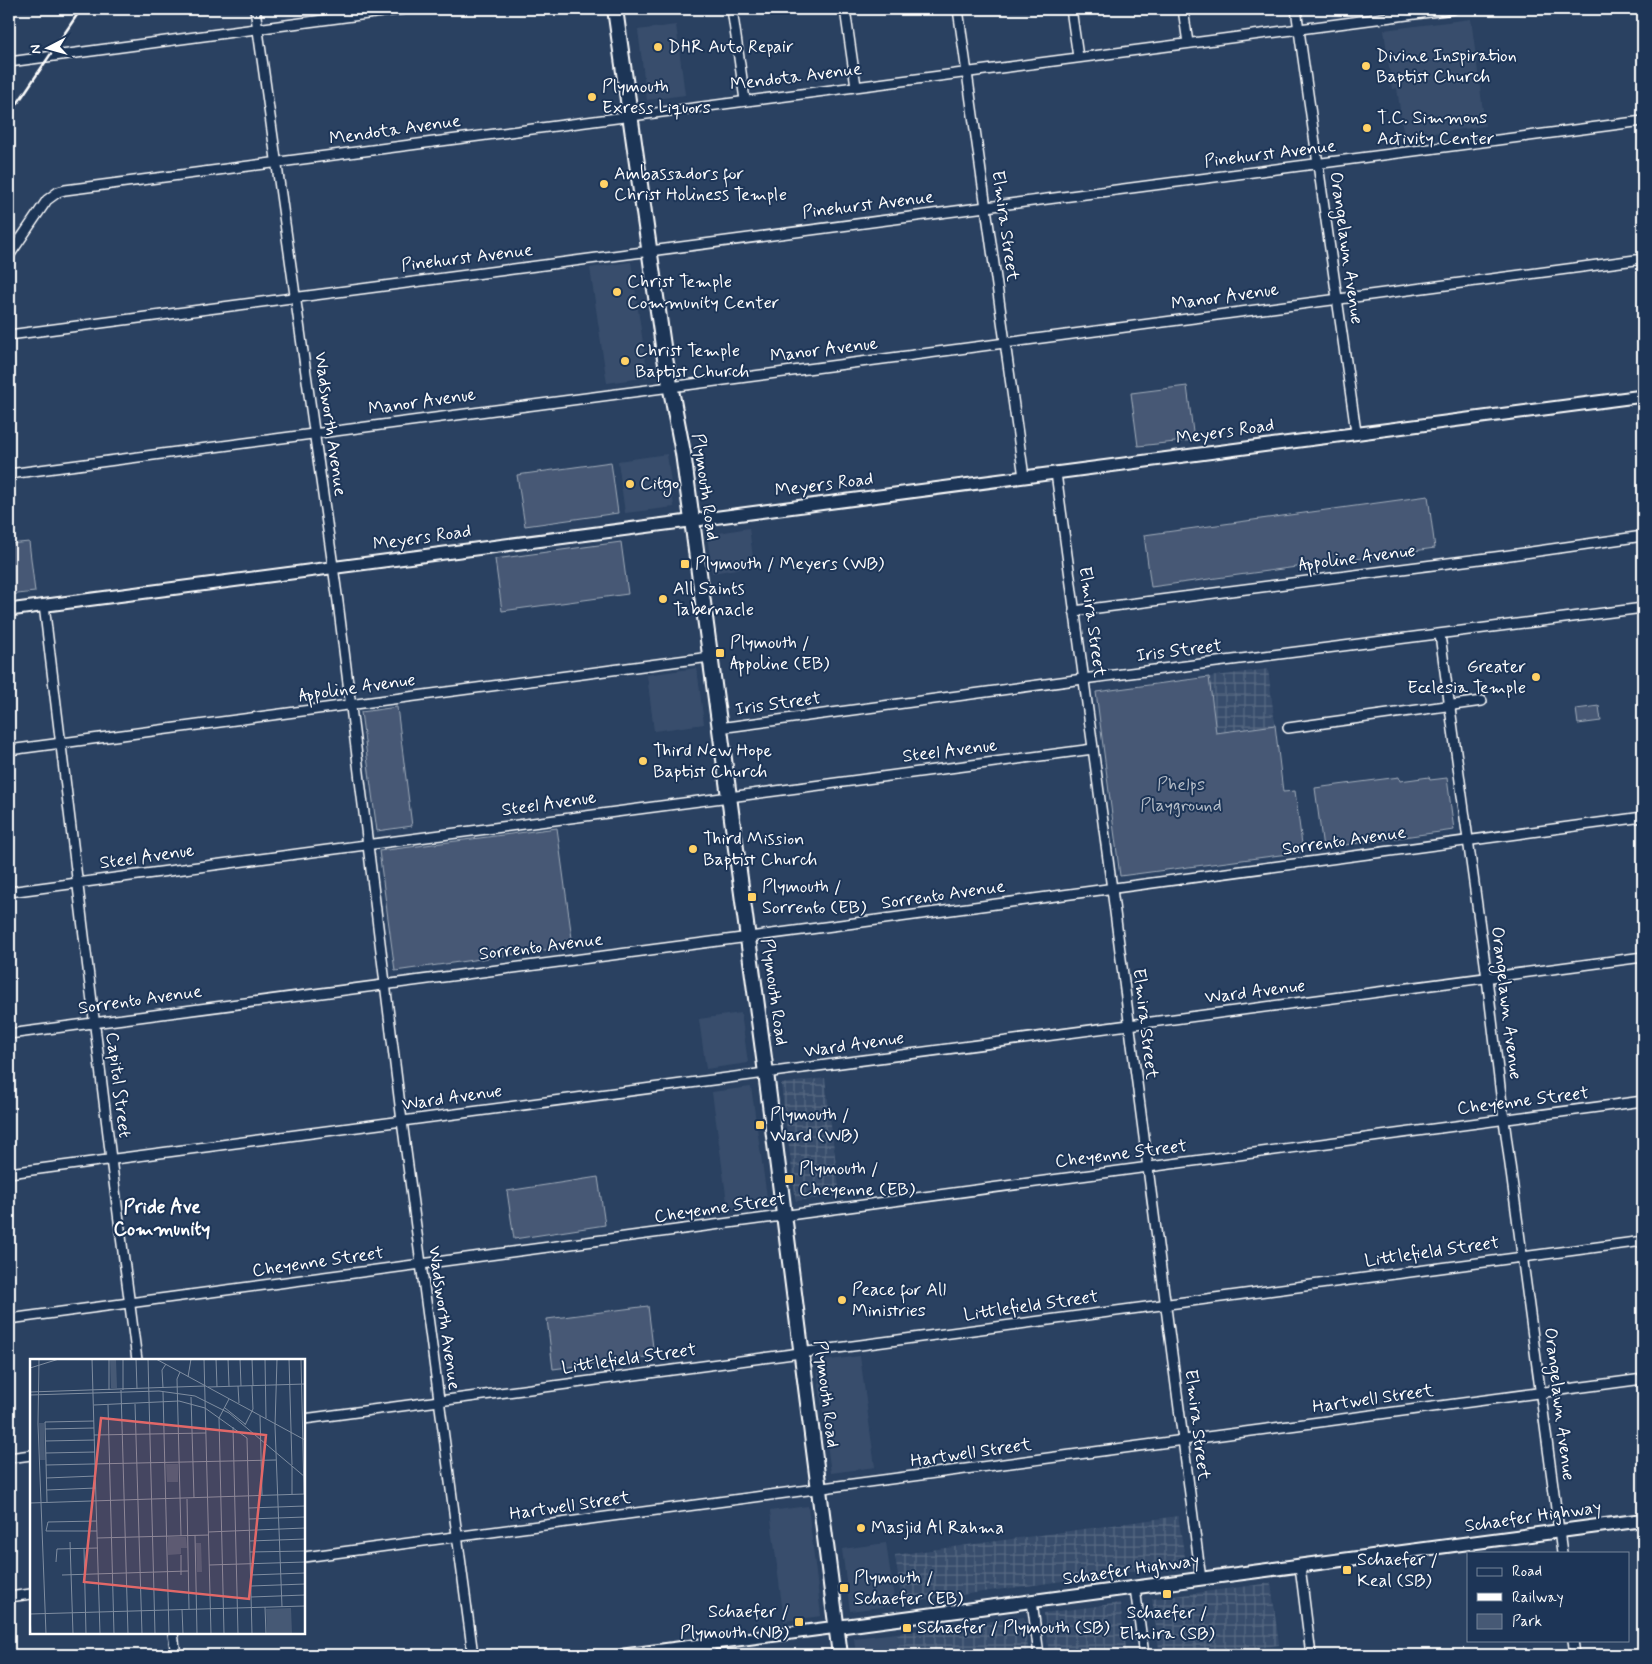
<svg xmlns="http://www.w3.org/2000/svg" width="1652" height="1664" font-family="Mynerve,sans-serif">
	<defs>
		<pattern id="industrial-grid" width="8" height="8" patternUnits="userSpaceOnUse" patternTransform="scale(1.25)"><rect width="8" height="8" fill="#394e6c"/><path d="M0 4h8M4 0v8" fill="none" stroke="#576982"/></pattern>
	</defs>
	<rect width="100%" height="100%" fill="#2a4161"/>
	<filter id="ink" filterUnits="userSpaceOnUse"><feTurbulence type="fractalNoise" baseFrequency=".02" numOctaves="2"/><feDisplacementMap in="SourceGraphic" scale="10" xChannelSelector="R" yChannelSelector="G"/><feConvolveMatrix kernelMatrix="1 2 1 2 8 2 1 2 1" color-interpolation-filters="sRGB"/></filter>
	<g filter="url(#ink)">
		<!-- built -->
		<g fill="#394e6c">
			<polygon points="1471,19 1485,126 1404,137 1397,88 1392,89 1384,30"/>
			<polygon points="676,25 685,95 647,100 638,30"/>
			<polygon points="631,262 648,377 607,383 590,268"/>
			<polygon points="667,454 674,507 625,513 618,461"/>
			<polygon points="749,528 754,566 712,573 707,535"/>
			<polygon points="697,668 704,724 654,731 647,675"/>
			<polygon points="741,1013 748,1063 706,1069 699,1019"/>
			<polygon points="751,1087 768,1204 728,1209 712,1092"/>
			<polygon points="860,1356 875,1467 831,1473 816,1362"/>
			<polygon points="808,1506 821,1616 784,1621 770,1511"/>
			<polygon points="886,1543 895,1605 850,1611 842,1549"/>
			<polygon points="897,1633 900,1655 856,1655 854,1638"/>
		</g>
		<!-- industrial -->
		<g fill="url(#industrial-grid)">
			<polygon points="1268,669 1275,725 1216,733 1209,677"/>
			<polygon points="825,1078 840,1196 796,1201 781,1084"/>
			<polygon points="1178,1516 1186,1564 902,1603 895,1555"/>
			<polygon points="1271,1583 1279,1645 1199,1655 1160,1655 1152,1599"/>
			<polygon points="1120,1603 1127,1655 1049,1655 1044,1613"/>
			<polygon points="1024,1617 1029,1655 900,1655 897,1633"/>
		</g>
		<!-- green -->
		<g fill="#465975" stroke="#a2acba">
			<polygon points="1187,386 1194,440 1138,446 1131,393"/>
			<polygon points="611,462 618,513 525,526 517,475"/>
			<polygon points="1428,496 1435,548 1151,587 1144,535"/>
			<polygon points="29,542 35,592 9,595 9,544"/>
			<polygon points="621,542 628,594 502,611 495,559"/>
			<polygon points="1209,677 1216,733 1275,725 1283,792 1295,791 1303,852 1120,876 1096,692"/>
			<polygon points="1599,706 1601,721 1578,724 1576,709"/>
			<polygon points="397,707 412,826 377,831 361,712"/>
			<polygon points="1399,777 1400,781 1429,777 1430,780 1447,778 1454,830 1323,848 1315,788"/>
			<polygon points="557,828 573,946 395,971 379,851"/>
			<polygon points="598,1177 605,1225 514,1239 507,1191"/>
			<polygon points="648,1306 654,1356 553,1369 547,1319"/>
		</g>
		<g fill="none" stroke-linecap="round" stroke-linejoin="round">
			<!-- minor casing -->
			<g stroke="#fff" stroke-width="12">
				<g id="minor">
					<polyline points="255,9 338,602 402,1121 473,1655"/>
					<polyline points="732,9 745,100"/>
					<polyline points="845,9 856,86"/>
					<polyline points="958,9 1024,477"/>
					<polyline points="1071,9 1078,57"/>
					<polyline points="1183,9 1188,43"/>
					<polyline points="1296,9 1356,432"/>
					<polyline points="9,62 405,9"/>
					<polyline points="9,256 47,200 58,192 65,190 1453,9"/>
					<polyline points="9,335 1643,121"/>
					<polyline points="1056,473 1112,889 1201,1579"/>
					<polyline points="9,474 1643,259"/>
					<polyline points="44,605 111,1159 137,1360"/>
					<polyline points="1074,611 1503,556 1643,536"/>
					<polyline points="1440,635 1487,978 1504,1120 1562,1553"/>
					<polyline points="719,728 1083,679 1643,608"/>
					<polyline points="1288,728 1482,701"/>
					<polyline points="9,750 710,657"/>
					<polyline points="9,892 1093,749"/>
					<polyline points="9,1034 810,929 1643,817"/>
					<polyline points="9,1173 1643,957"/>
					<polyline points="9,1319 1643,1101"/>
					<polyline points="304,1419 1643,1241"/>
					<polyline points="9,1458 31,1455"/>
					<polyline points="304,1557 1643,1379"/>
					<polyline points="1300,1566 1311,1655"/>
					<polyline points="1135,1588 1144,1655"/>
					<polyline points="9,1597 31,1594"/>
					<polyline points="1032,1601 1039,1655"/>
					<polyline points="173,1633 176,1655"/>
					<polyline points="1573,1640 1575,1655"/>
					<polyline points="709,1644 711,1655"/>
					<polyline points="1640,1655 1643,1655"/>
				</g>
			</g>
			<!-- tertiary casing -->
			<g stroke="#fff" stroke-width="15">
				<g id="tertiary">
					<polyline points="9,610 1643,396"/>
					<polyline points="624,1655 837,1627"/>
				</g>
			</g>
			<!-- secondary casing -->
			<g stroke="#fff" stroke-width="16">
				<polyline id="secondary" points="837,1627 1643,1520"/>
			</g>
			<!-- primary casing -->
			<g stroke="#fff" stroke-width="18">
				<polyline id="primary" points="615,9 664,353 683,453 766,1073 840,1655"/>
			</g>
			<!-- minor -->
			<use href="#minor" stroke="#1d3557" stroke-width="9"/>
			<!-- tertiary -->
			<use href="#tertiary" stroke="#1d3557" stroke-width="11"/>
			<!-- secondary -->
			<use href="#secondary" stroke="#1d3557" stroke-width="12"/>
			<!-- primary -->
			<use href="#primary" stroke="#1d3557" stroke-width="14"/>
			<!-- rail -->
			<polyline stroke="#fff" stroke-width="2.5" points="9,116 81,9"/>
		</g>
	</g>
	<!-- markers -->
	<g fill="#ffd166" stroke="#1d3557" stroke-width="2">
		<circle cx="658" cy="47" r="5"/>
		<circle cx="1366" cy="66" r="5"/>
		<circle cx="592" cy="97" r="5"/>
		<circle cx="1367" cy="128" r="5"/>
		<circle cx="604" cy="184" r="5"/>
		<circle cx="617" cy="292" r="5"/>
		<circle cx="625" cy="361" r="5"/>
		<circle cx="630" cy="484" r="5"/>
		<rect x="680" y="559" width="10" height="10" rx="2.5"/>
		<circle cx="663" cy="599" r="5"/>
		<rect x="715" y="648" width="10" height="10" rx="2.5"/>
		<circle cx="1536" cy="677" r="5"/>
		<circle cx="643" cy="761" r="5"/>
		<circle cx="693" cy="849" r="5"/>
		<rect x="747" y="892" width="10" height="10" rx="2.5"/>
		<rect x="755" y="1120" width="10" height="10" rx="2.5"/>
		<rect x="784" y="1174" width="10" height="10" rx="2.5"/>
		<circle cx="842" cy="1300" r="5"/>
		<circle cx="861" cy="1528" r="5"/>
		<rect x="1342" y="1565" width="10" height="10" rx="2.5"/>
		<rect x="839" y="1583" width="10" height="10" rx="2.5"/>
		<rect x="1162" y="1589" width="10" height="10" rx="2.5"/>
		<rect x="794" y="1617" width="10" height="10" rx="2.5"/>
		<rect x="902" y="1623" width="10" height="10" rx="2.5"/>
	</g>
	<g text-anchor="middle" dominant-baseline="central" stroke-width="4" stroke-linejoin="round" paint-order="stroke">
		<!-- poi labels -->
		<g font-size="18" fill="#fff" stroke="#1d3557" text-anchor="start">
			<text x="668" y="47">DHR Auto Repair</text>
			<text x="1376" y="56">Divine Inspiration<tspan x="1376" dy="21">Baptist Church</tspan></text>
			<text x="602" y="87">Plymouth<tspan x="602" dy="21">Exress Liquors</tspan></text>
			<text x="1377" y="118">T.C. Simmons<tspan x="1377" dy="21">Activity Center</tspan></text>
			<text x="614" y="174">Ambassadors for<tspan x="614" dy="21">Christ Holiness Temple</tspan></text>
			<text x="627" y="282">Christ Temple<tspan x="627" dy="21">Community Center</tspan></text>
			<text x="635" y="351">Christ Temple<tspan x="635" dy="21">Baptist Church</tspan></text>
			<text x="640" y="484">Citgo</text>
			<text x="695" y="564">Plymouth / Meyers (WB)</text>
			<text x="673" y="589">All Saints<tspan x="673" dy="21">Tabernacle</tspan></text>
			<text x="730" y="643">Plymouth /<tspan x="730" dy="21">Appoline (EB)</tspan></text>
			<text x="1526" y="667" text-anchor="end">Greater<tspan x="1526" dy="21">Ecclesia Temple</tspan></text>
			<text x="653" y="751">Third New Hope<tspan x="653" dy="21">Baptist Church</tspan></text>
			<text x="703" y="839">Third Mission<tspan x="703" dy="21">Baptist Church</tspan></text>
			<text x="762" y="887">Plymouth /<tspan x="762" dy="21">Sorrento (EB)</tspan></text>
			<text x="770" y="1115">Plymouth /<tspan x="770" dy="21">Ward (WB)</tspan></text>
			<text x="799" y="1169">Plymouth /<tspan x="799" dy="21">Cheyenne (EB)</tspan></text>
			<text x="852" y="1290">Peace for All<tspan x="852" dy="21">Ministries</tspan></text>
			<text x="871" y="1528">Masjid Al Rahma</text>
			<text x="1357" y="1560">Schaefer /<tspan x="1357" dy="21">Keal (SB)</tspan></text>
			<text x="854" y="1578">Plymouth /<tspan x="854" dy="21">Schaefer (EB)</tspan></text>
			<text x="789" y="1612" text-anchor="end">Schaefer /<tspan x="789" dy="21">Plymouth (NB)</tspan></text>
			<text x="1167" y="1613" text-anchor="middle">Schaefer /<tspan x="1167" dy="21">Elmira (SB)</tspan></text>
			<text x="917" y="1628">Schaefer / Plymouth (SB)</text>
		</g>
		<!-- street labels -->
		<g font-size="18" fill="#fff" stroke="#1d3557">
			<text transform="translate(796 77) rotate(-7)">Mendota Avenue</text>
			<text transform="translate(395 130) rotate(-8)">Mendota Avenue</text>
			<text transform="translate(1270 154) rotate(-7)">Pinehurst Avenue</text>
			<text transform="translate(868 205) rotate(-7)">Pinehurst Avenue</text>
			<text transform="translate(1005 226) rotate(82)">Elmira Street</text>
			<text transform="translate(1346 248) rotate(82)">Orangelawn Avenue</text>
			<text transform="translate(467 258) rotate(-7)">Pinehurst Avenue</text>
			<text transform="translate(1225 297) rotate(-8)">Manor Avenue</text>
			<text transform="translate(824 350) rotate(-7)">Manor Avenue</text>
			<text transform="translate(422 402) rotate(-8)">Manor Avenue</text>
			<text transform="translate(330 424) rotate(82)">Wadsworth Avenue</text>
			<text transform="translate(1225 432) rotate(-8)">Meyers Road</text>
			<text transform="translate(824 485) rotate(-7)">Meyers Road</text>
			<text transform="translate(705 487) rotate(82)">Plymouth Road</text>
			<text transform="translate(422 538) rotate(-8)">Meyers Road</text>
			<text transform="translate(1357 558) rotate(-7)">Appoline Avenue</text>
			<text transform="translate(1092 622) rotate(82)">Elmira Street</text>
			<text transform="translate(1179 651) rotate(-7)">Iris Street</text>
			<text transform="translate(357 688) rotate(-8)">Appoline Avenue</text>
			<text transform="translate(778 704) rotate(-8)">Iris Street</text>
			<text transform="translate(950 751) rotate(-7)">Steel Avenue</text>
			<text transform="translate(549 804) rotate(-8)">Steel Avenue</text>
			<text transform="translate(1344 841) rotate(-8)">Sorrento Avenue</text>
			<text transform="translate(147 857) rotate(-8)">Steel Avenue</text>
			<text transform="translate(943 895) rotate(-8)">Sorrento Avenue</text>
			<text transform="translate(541 947) rotate(-7)">Sorrento Avenue</text>
			<text transform="translate(774 992) rotate(82)">Plymouth Road</text>
			<text transform="translate(1255 992) rotate(-7)">Ward Avenue</text>
			<text transform="translate(140 1000) rotate(-8)">Sorrento Avenue</text>
			<text transform="translate(1506 1003) rotate(83)">Orangelawn Avenue</text>
			<text transform="translate(1145 1024) rotate(83)">Elmira Street</text>
			<text transform="translate(854 1045) rotate(-8)">Ward Avenue</text>
			<text transform="translate(118 1085) rotate(83)">Capitol Street</text>
			<text transform="translate(452 1098) rotate(-8)">Ward Avenue</text>
			<text transform="translate(1523 1101) rotate(-7)">Cheyenne Street</text>
			<text transform="translate(1121 1154) rotate(-7)">Cheyenne Street</text>
			<text transform="translate(720 1208) rotate(-8)">Cheyenne Street</text>
			<text transform="translate(1432 1252) rotate(-8)">Littlefield Street</text>
			<text transform="translate(318 1262) rotate(-8)">Cheyenne Street</text>
			<text transform="translate(1031 1306) rotate(-8)">Littlefield Street</text>
			<text transform="translate(444 1318) rotate(82)">Wadsworth Avenue</text>
			<text transform="translate(629 1359) rotate(-8)">Littlefield Street</text>
			<text transform="translate(826 1394) rotate(83)">Plymouth Road</text>
			<text transform="translate(1373 1399) rotate(-8)">Hartwell Street</text>
			<text transform="translate(1559 1404) rotate(83)">Orangelawn Avenue</text>
			<text transform="translate(1197 1425) rotate(83)">Elmira Street</text>
			<text transform="translate(971 1453) rotate(-8)">Hartwell Street</text>
			<text transform="translate(570 1506) rotate(-8)">Hartwell Street</text>
			<text transform="translate(1533 1517) rotate(-8)">Schaefer Highway</text>
			<text transform="translate(1131 1570) rotate(-8)">Schaefer Highway</text>
		</g>
		<!-- park labels -->
		<g font-size="18" fill="#b5bdc8" stroke="#1d3557">
			<text x="1181" y="785">Phelps<tspan x="1181" dy="21">Playground</tspan></text>
		</g>
		<!-- neighbourhood labels -->
		<g font-size="19" font-weight="bold" fill="#fff" stroke="#1d3557">
			<text x="162" y="1207">Pride Ave<tspan x="162" dy="22">Community</tspan></text>
		</g>
	</g>
	<!-- overview -->
	<g transform="translate(30 1359)">
		<rect width="275" height="275" fill="#2a4161"/>
		<path d="M80,0H86L87,29H81ZM9,64H14L15,101H10ZM136,105H148V123H137ZM138,178H156L157,189H151V195L138,196ZM166,184H171L172,213H167ZM261,249L262,275H237L236,250Z" fill="#465975"/>
		<path fill="none" stroke="#7f8da0" stroke-width="1" d="M9,0L8,65L16,275M62,0L66,142M79,0V31M93,0V31M106,0L107,30M118,0L125,275M126,0L275,81M174,0L181,275M186,0L187,28M198,0L199,27M210,0L211,27M222,0L223,27M235,0L236,59M247,0L245,67L252,248M259,0L262,106M271,0L274,135M0,9L29,0M150,13L147,20L151,177M158,18L161,0M208,27L209,44M178,28L275,25M133,29L132,11L136,5M91,31L98,275M0,33L175,27M133,33L139,275M0,36L129,32L165,37L199,54L275,118M161,38L164,139M105,45L112,275M64,46L149,42L175,49L217,79L222,275M78,46L84,275M195,49L215,65M230,57L232,136M215,66L223,50L222,27M203,68L208,275M15,70L64,69M64,76L176,74M15,82L65,81M16,94L65,93M16,106L246,101M262,107V135M16,119L66,117M17,131L66,129M157,140L159,250M66,142L70,275M17,143L15,63L64,62M0,144L275,135M219,149L275,147M219,160L275,158M67,162L18,163L16,172H67M178,173L275,169M165,176L167,275M67,179L179,176M220,182L275,180M40,183L43,275M54,189L56,275M220,193L275,192M151,196V216M26,203L27,190L68,189M179,206L275,203M32,216L158,212M220,216L275,214M221,227L275,225M221,238L275,236M235,248L236,275M152,250L153,275M0,255L275,247M0,256L1,275M194,275L189,59L199,40"/>
		<path fill="#e26868" fill-opacity="0.15" stroke="#e26868" stroke-width="2.5" d="M71,59L236,76L219,240L54,223Z"/>
		<rect width="275" height="275" fill="none" stroke="#fff" stroke-width="2.5"/>
	</g>
	<!-- margin -->
	<rect width="1652" height="1664" fill="none" stroke="#1d3557" stroke-width="30"/>
	<rect x="15" y="15" width="1622" height="1634" fill="none" stroke="#fff" stroke-width="2" filter="url(#ink)"/>
	<!-- legend -->
	<rect x="1467" y="1552" width="162" height="90" fill="#1d3557" stroke="#77869a"/>
	<rect x="1477" y="1568" width="25" height="8" fill="#1d3557" stroke="#77869a"/>
	<text x="1512" y="1576" font-size="15" fill="#ffffff">Road</text>
	<rect x="1477" y="1593" width="25" height="8" fill="#ffffff" stroke="#77869a"/>
	<text x="1512" y="1602" font-size="15" fill="#ffffff">Railway</text>
	<rect x="1477" y="1614" width="25" height="15" fill="#465975" stroke="#77869a"/>
	<text x="1512" y="1626" font-size="15" fill="#ffffff">Park</text>
	<!-- north arrow -->
	<g transform="translate(48 48) rotate(264)" stroke="#1d3557" stroke-width="4" paint-order="stroke">
	<path d="M0-4L9 19L0 12L-9 19Z" fill="#ffffff"/>
	<text y="-8" font-size="14" font-weight="bold" text-anchor="middle" fill="#ffffff">N</text>
	</g>
</svg>
